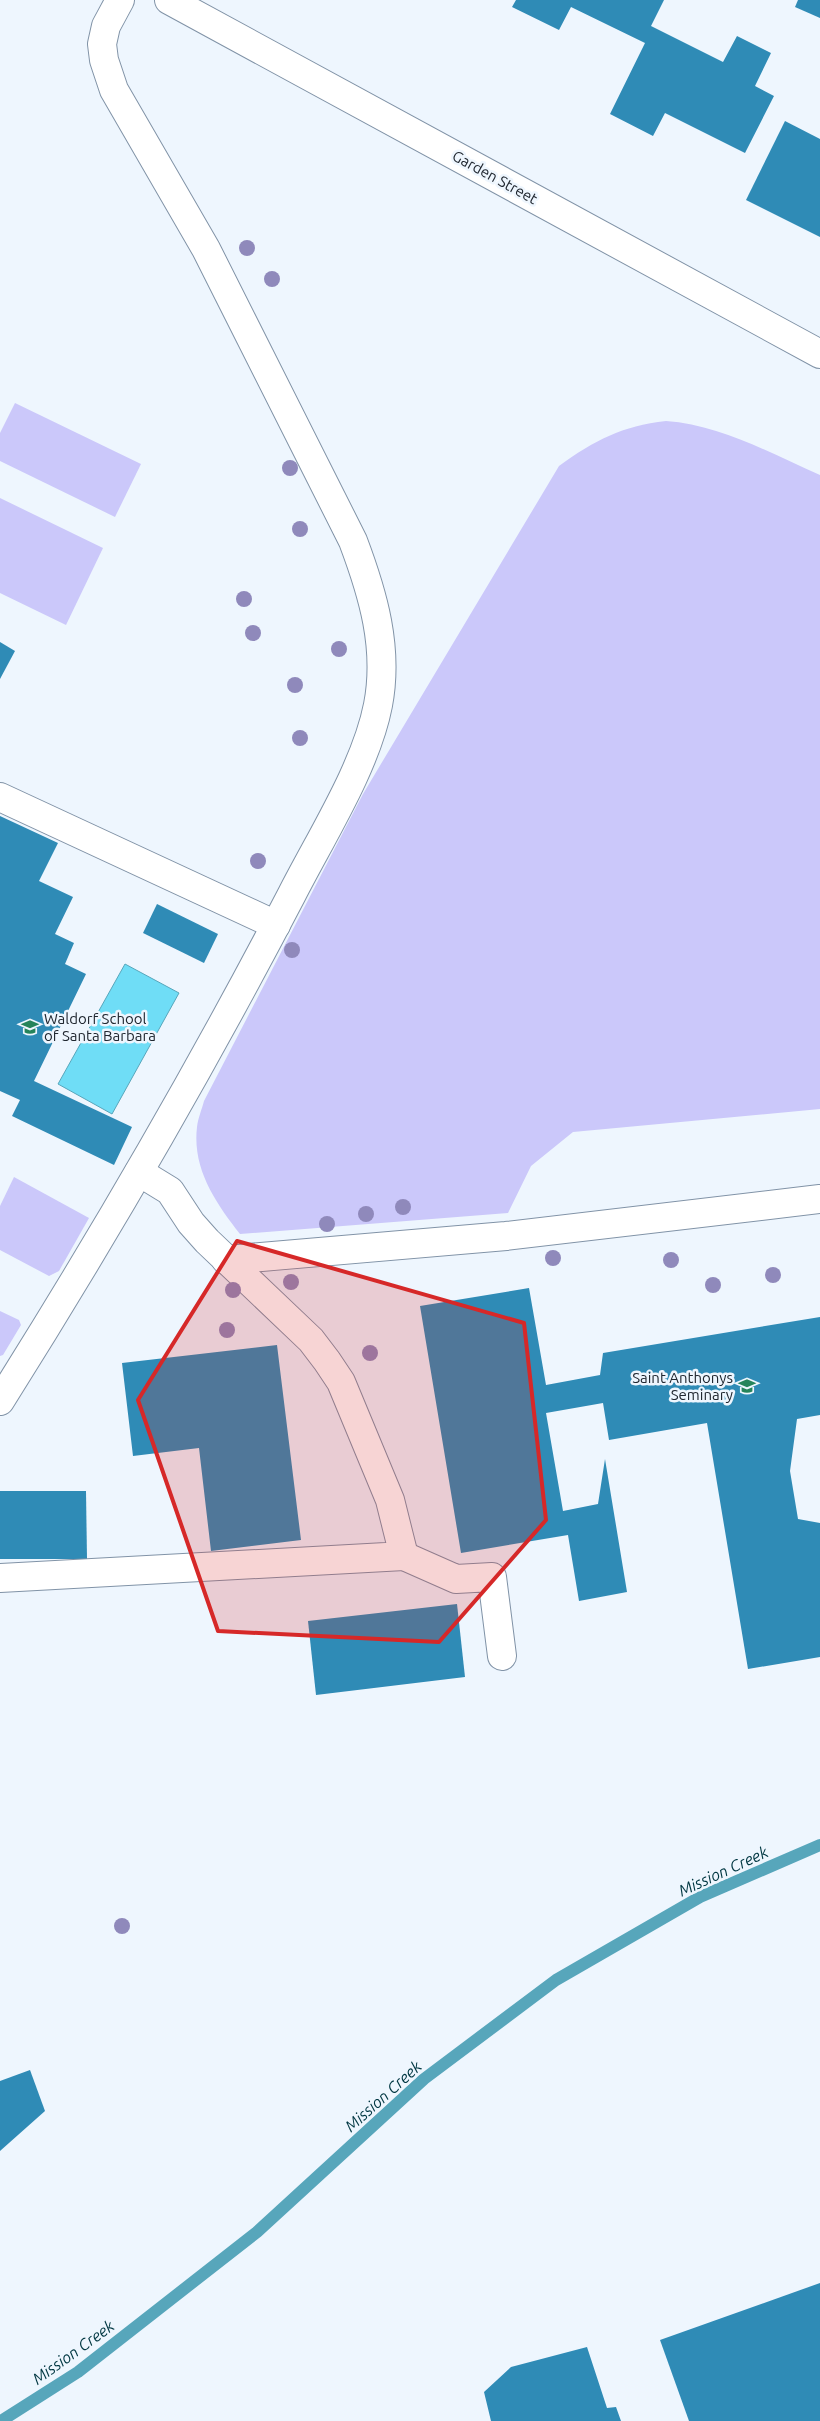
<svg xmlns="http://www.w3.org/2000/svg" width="820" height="2421" font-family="Ubuntu,sans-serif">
	<rect width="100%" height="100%" fill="#eef6fe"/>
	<!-- green -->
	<g fill="#cbc8fa">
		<polygon points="15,403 141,464 115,517 0,461 0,433"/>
		<path d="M666,421C721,425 770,453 820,475V1109L573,1132L531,1166L508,1213L240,1234C216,1203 192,1169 197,1127C198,1118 202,1109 204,1101L363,794L559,466C595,440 622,426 666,421Z"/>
		<polygon points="0,498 103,548 66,625 0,593"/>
		<polygon points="14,1177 89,1218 59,1271 49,1276 0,1250 0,1206"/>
		<polygon points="0,1311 19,1320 21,1325 3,1355 0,1356"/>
	</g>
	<!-- water -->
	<polygon fill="#6fddf6" stroke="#57a6bb" points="125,964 179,993 112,1114 58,1084"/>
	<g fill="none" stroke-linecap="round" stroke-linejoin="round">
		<!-- stream -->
		<polyline stroke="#57a6bb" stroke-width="12" points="1,2421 78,2372 257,2232 424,2079 556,1980 700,1897 820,1845"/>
	</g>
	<!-- building -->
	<g fill="#2f8bb6">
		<polygon points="516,0 664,0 651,26 723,62 737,36 771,53 755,86 774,96 745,153 665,113 653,136 610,114 645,43 571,7 559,30 512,7"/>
		<polygon points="798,0 820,0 820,18 795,7"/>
		<polygon points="785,121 820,139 820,237 746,200"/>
		<polygon points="0,642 15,651 0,679"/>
		<polygon points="0,816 58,843 39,881 73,897 55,934 74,943 65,964 86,974 34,1081 132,1127 114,1165 12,1116 20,1100 0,1091"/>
		<polygon points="157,904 218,934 204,963 143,933"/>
		<polygon points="529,1288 546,1385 600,1375 603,1353 820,1317 820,1415 797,1419 790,1471 798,1519 820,1523 820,1657 748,1669 707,1423 609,1440 603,1403 546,1413 563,1511 598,1504 605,1459 627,1592 579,1601 568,1535 461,1553 420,1306"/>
		<polygon points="277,1345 301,1540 211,1551 199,1448 133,1456 122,1363"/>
		<polygon points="0,1491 86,1491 87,1559 0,1559"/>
		<polygon points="457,1604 465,1677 316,1695 308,1621"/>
		<polygon points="30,2070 45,2111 0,2151 0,2081"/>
		<polygon points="820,2283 820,2421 689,2421 660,2340"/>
		<polygon points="587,2347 607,2408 616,2407 621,2421 491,2421 484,2392 511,2367"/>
	</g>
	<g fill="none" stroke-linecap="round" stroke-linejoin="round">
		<!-- minor casing -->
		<g stroke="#8193a7" stroke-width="30">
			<g id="minor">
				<polyline points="169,0 820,354"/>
				<polyline points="0,797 276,925"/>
				<polyline points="226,1260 506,1236 820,1199"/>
				<path d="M0,1401C104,1236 202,1067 292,894C321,837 366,767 378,705C389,648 373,594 353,541L206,249L114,90L104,60L102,44L106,26L120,0"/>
				<polyline points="404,1556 456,1579 492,1577 502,1656"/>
				<polyline points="0,1578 404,1556 390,1500 341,1382 327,1361 311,1340 207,1241 191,1223 170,1191 139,1172"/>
			</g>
		</g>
		<!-- minor -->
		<use href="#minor" stroke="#fff" stroke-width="28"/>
	</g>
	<!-- trees -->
	<g fill="#8f89bb">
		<circle cx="247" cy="248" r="8"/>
		<circle cx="272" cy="279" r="8"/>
		<circle cx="290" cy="468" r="8"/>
		<circle cx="300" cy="529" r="8"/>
		<circle cx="244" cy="599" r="8"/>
		<circle cx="253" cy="633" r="8"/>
		<circle cx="339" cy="649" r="8"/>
		<circle cx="295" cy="685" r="8"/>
		<circle cx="300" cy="738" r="8"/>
		<circle cx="258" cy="861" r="8"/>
		<circle cx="292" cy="950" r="8"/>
		<circle cx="403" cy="1207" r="8"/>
		<circle cx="366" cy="1214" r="8"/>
		<circle cx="327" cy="1224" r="8"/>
		<circle cx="553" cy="1258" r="8"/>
		<circle cx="671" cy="1260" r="8"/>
		<circle cx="773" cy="1275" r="8"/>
		<circle cx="291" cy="1282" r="8"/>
		<circle cx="713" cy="1285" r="8"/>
		<circle cx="233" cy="1290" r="8"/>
		<circle cx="227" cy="1330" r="8"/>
		<circle cx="370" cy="1353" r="8"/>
		<circle cx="122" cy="1926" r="8"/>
	</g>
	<!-- marked area -->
	<path fill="#d62828" fill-opacity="0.2" stroke="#d62828" stroke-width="4" stroke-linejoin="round" d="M237,1241L524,1323L546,1520L439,1642L218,1631L138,1400Z"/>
	<!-- icons -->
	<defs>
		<g id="school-bare" transform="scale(1.35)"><path d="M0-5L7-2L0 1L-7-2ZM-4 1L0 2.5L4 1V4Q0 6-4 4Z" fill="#26845b" stroke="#eef6fe" stroke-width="2.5" paint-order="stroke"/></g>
	</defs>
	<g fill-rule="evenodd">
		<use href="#school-bare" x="30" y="1027"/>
		<use href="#school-bare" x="747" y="1386"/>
	</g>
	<g text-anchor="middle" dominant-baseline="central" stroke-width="5" stroke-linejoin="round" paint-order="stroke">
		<!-- street labels -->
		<g font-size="15" fill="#202730" stroke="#eef6fe">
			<text transform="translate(495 177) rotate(29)">Garden Street</text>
		</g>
		<!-- poi labels -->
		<g font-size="15" fill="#202730" stroke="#eef6fe" text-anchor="start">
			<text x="44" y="1018">Waldorf School<tspan x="44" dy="17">of Santa Barbara</tspan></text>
			<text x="733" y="1377" text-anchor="end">Saint Anthonys<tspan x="733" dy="17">Seminary</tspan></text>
		</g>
		<!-- water labels -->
		<g font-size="16" font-style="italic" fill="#003742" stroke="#eef6fe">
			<text transform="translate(723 1871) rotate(-25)">Mission Creek</text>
			<text transform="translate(383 2096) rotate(-42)">Mission Creek</text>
			<text transform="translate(73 2352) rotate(-36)">Mission Creek</text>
		</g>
	</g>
</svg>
